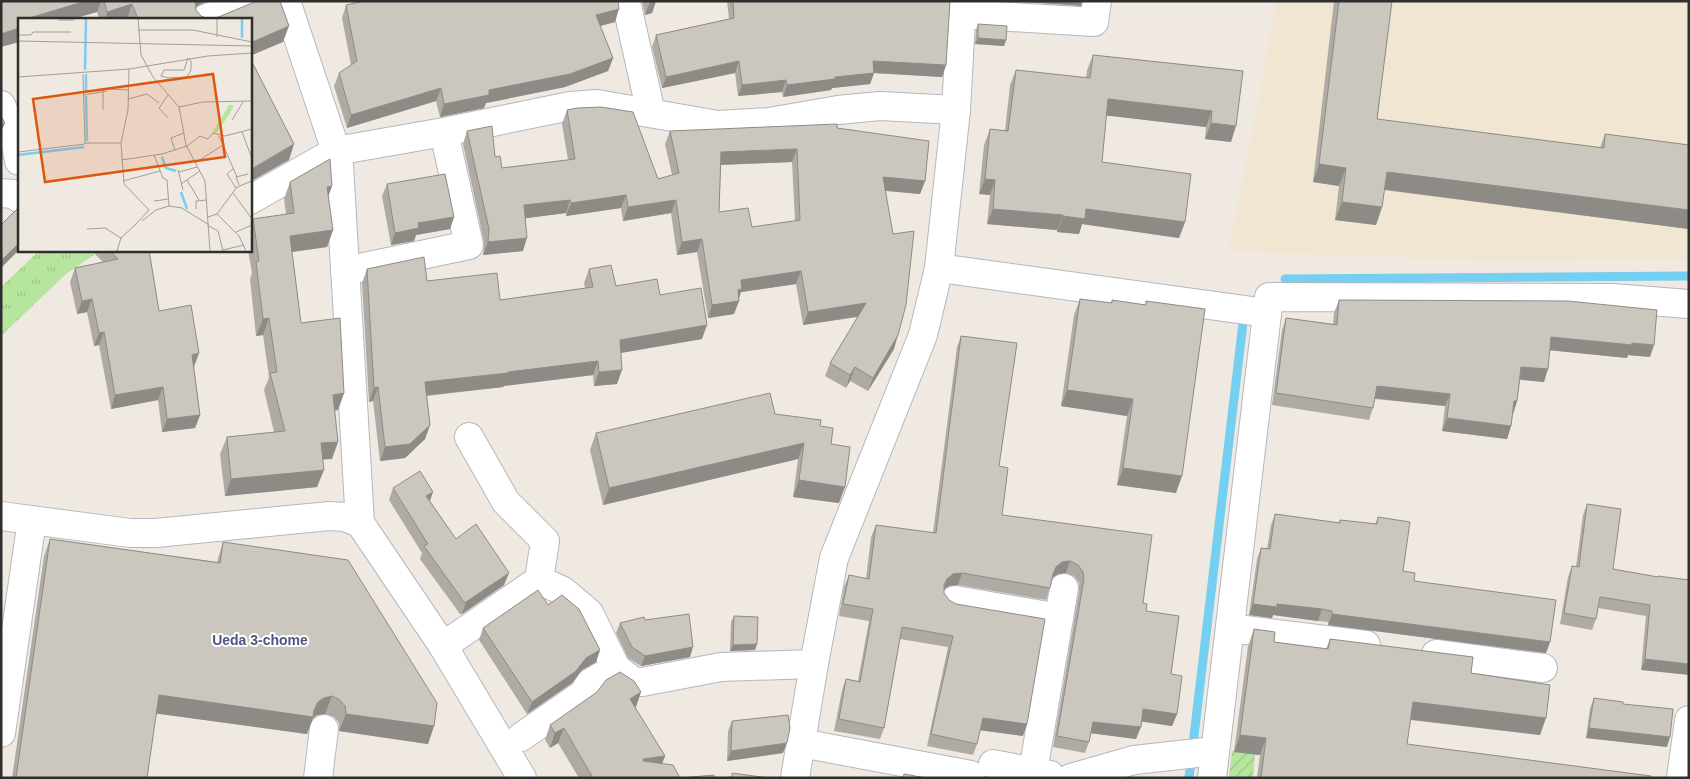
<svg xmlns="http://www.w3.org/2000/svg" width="1690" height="779" font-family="Arial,sans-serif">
	<defs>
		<pattern id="grass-tufts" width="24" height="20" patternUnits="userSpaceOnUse" patternTransform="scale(1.25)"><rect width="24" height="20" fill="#b6e59e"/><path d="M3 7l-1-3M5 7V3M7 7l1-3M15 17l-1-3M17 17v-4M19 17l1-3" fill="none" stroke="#9dc588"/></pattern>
		<pattern id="garden-furrows" width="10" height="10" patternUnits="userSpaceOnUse" patternTransform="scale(1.25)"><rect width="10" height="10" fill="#b6e59e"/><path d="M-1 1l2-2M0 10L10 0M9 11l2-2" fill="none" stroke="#9dc588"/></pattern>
	</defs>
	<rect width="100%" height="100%" fill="#efe9e1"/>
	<!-- education -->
	<polygon fill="#f0e6d1" points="1276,1 1689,1 1689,259 1495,261 1229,251 1257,109"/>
	<!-- grass -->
	<polygon fill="url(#grass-tufts)" points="40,250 70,250 74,253 78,250 93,250 94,255 66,274 1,336 1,287"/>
	<!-- garden -->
	<polygon fill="url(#garden-furrows)" points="1232,751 1255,754 1253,778 1229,778"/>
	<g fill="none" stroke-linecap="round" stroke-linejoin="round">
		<!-- stream -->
		<g stroke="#75cff0" stroke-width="9">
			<polyline points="1285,279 1689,276"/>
			<polyline points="1189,778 1243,323"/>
		</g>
		<!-- minor casing -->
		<g stroke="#b4b7c1" stroke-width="30">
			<g id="minor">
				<polyline points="286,1 336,151 339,165 360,523 443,646 522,778"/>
				<polyline points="626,1 651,113"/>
				<polyline points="962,14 1094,22 1097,1"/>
				<polyline points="205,19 249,1"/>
				<polyline points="1,105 14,134 19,161"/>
				<polyline points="1,193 13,194 19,198"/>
				<polyline points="250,200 336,151 444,132 570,106 597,104 718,125 769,122 838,110 880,106 956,110"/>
				<polyline points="939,268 1267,313"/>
				<polyline points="345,271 469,245 444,132"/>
				<polyline points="1,516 130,533 156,533 329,516 344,517 360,523"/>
				<polyline points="539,580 563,591 589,613 616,668 633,681 642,682 721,667 814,664"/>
				<polyline points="955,600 1059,618"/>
				<polyline points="1230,628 1366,645"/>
				<polyline points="443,646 539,580 545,541 506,502 469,437"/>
				<polyline points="1436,654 1543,668"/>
				<polyline points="1,733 32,520"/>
				<polyline points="521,737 583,694 590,683 616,668"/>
				<polyline points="801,743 971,775"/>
				<polyline points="993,764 1050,775"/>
				<polyline points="1033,772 1064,588"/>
				<polyline points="318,778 324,729"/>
				<polyline points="795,778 814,664 834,558 923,335 939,268 956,110 962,1"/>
				<polyline points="1071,778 1134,760 1215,751"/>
				<polyline points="1212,778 1269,297 1612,298 1689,304"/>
				<polyline points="1681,778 1689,720"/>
			</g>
		</g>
		<!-- minor -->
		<use href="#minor" stroke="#fff" stroke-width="28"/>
	</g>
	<!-- wall -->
	<g fill="#afaba4" fill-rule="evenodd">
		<polygon points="1,1 207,1 199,5 196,7 196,10 201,16 208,19 99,19 97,12 19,19"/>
		<polygon points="642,1 656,1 652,13 645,15"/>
		<polygon points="727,1 950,1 946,65 942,77 874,73 870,84 832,88 831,90 783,97 782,92 738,96 735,73 662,88 652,47 656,35 729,19"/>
		<polygon points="1334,1 1392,1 1377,119 1600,148 1605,134 1689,145 1689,229 1384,190 1382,207 1376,225 1335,220 1339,186 1313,182"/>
		<polygon points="346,5 615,22 600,26 613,58 608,71 565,87 486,103 484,108 440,117 436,101 347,128 334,86 339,73 351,65 342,18"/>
		<polygon points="978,24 1006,40 1004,46 975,44 976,30"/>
		<polygon points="1093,55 1243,71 1231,142 1205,139 1206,127 1106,115 1102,162 1185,222 1179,238 1082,224 1079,234 1057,232 1057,230 987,224 990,195 979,194 984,145 990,129 1005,131 1010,85 1016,70 1086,78 1087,70"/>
		<path d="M567,110L658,179L672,175L665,144L670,131L837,128L925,181L920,194L886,191L894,349L868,391L850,381L846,388L825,376L830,363L858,317L803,325L796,284L741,292L734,314L708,318L697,252L677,255L671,213L623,221L621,208L566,216V213L526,218L523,251L483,255L484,242L463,144L467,131L495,157L502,168L568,160L562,124ZM792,162L795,221L752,227L719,212L721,165Z"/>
		<polygon points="290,182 332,186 328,196 333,230 327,247 292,252 301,323 344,393 338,410 335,410 332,459 323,459 317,487 225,496 220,454 227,437 274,432 264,390 269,377 263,335 256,336 250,279 252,273 248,250 250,250 250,226 253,219 286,214 284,199"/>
		<polygon points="387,184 454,217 450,229 416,235 414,241 391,245 382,196"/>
		<polygon points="91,250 149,250 159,311 194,367 200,415 195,428 162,432 158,400 111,409 99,345 94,346 87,312 77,314 70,282 75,268 103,262"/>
		<polygon points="367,269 427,281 500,300 585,288 584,283 589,269 616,286 660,295 702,339 621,353 617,384 594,386 593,375 504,386 503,387 427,396 430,425 425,439 405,458 380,461 373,401 369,402 362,283"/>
		<polygon points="1080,299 1111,303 1112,300 1145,305 1146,301 1176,493 1117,485 1127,416 1061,406 1074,315"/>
		<polygon points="1339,300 1650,357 1628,355 1627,358 1550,350 1544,382 1520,380 1517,401 1513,414 1511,426 1507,439 1442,431 1445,406 1375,399 1373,408 1369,420 1272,405 1282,330 1286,318 1333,324 1334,313"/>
		<polygon points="961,336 999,466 1002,515 1143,603 1171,674 1177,714 1172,726 1141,721 1136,739 1091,733 1089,742 1085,753 1053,747 1079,591 1079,583 1074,576 1066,573 1058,574 1052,578 1050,588 1046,600 958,585 949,586 944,589 944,593 1023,736 980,730 977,744 973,755 927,746 948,647 900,639 884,728 880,739 834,731 842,690 846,679 858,681 869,621 839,616 844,587 849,575 866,579 871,537 876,525 933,533 957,347"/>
		<polygon points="775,414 820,426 831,444 839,503 793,497 798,459 603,505 590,450 596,433"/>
		<polygon points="393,488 430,501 456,539 504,585 462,614 460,614 420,559 422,553 389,500"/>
		<polygon points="1587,504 1613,569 1658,577 1689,580 1641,670 1646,616 1598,608 1596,619 1592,630 1560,624 1568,577 1572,566 1576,567 1583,515"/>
		<polygon points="1275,514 1339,523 1340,520 1375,524 1378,517 1403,571 1414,581 1550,642 1546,653 1328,625 1328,622 1318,621 1273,615 1272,618 1249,615 1257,559 1261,548 1267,549 1271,525"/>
		<polygon points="50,539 217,562 223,542 434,726 428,744 339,731 339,723 334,717 325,714 317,715 313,718 307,734 156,713 147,778 12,778 44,556"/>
		<polygon points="548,605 600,650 596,662 582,670 572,683 527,714 479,640 483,628"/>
		<polygon points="734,616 757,644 755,650 730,651 731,622"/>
		<polygon points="645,620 690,657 641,666 628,658 616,633 620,623"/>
		<polygon points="1254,629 1274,642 1326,649 1330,639 1471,673 1540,735 1410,720 1407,744 1650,778 1257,778 1260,755 1234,752 1248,646"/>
		<polygon points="641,692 635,708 665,756 662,764 680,778 714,778 579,778 558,743 550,748 545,740 550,725"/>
		<polygon points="1594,698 1623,704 1667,747 1586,738 1590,708"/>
		<polygon points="732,721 783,753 727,761 728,731"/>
	</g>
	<!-- shaded-wall -->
	<g fill="#8e8b86">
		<polygon points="86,1 101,1 97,12 73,19 26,19"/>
		<polygon points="195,1 207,1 199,5 193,9"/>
		<polygon points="656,1 652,13 645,15 650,2"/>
		<polygon points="1010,1 1082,1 1081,6"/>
		<polygon points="132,4 127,19 105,19 107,12"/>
		<polygon points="619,9 615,22 592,28 596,15"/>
		<polygon points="289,26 283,42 250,56 250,43"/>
		<polygon points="19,28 19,42 1,47 1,34"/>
		<polygon points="978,38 1006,40 1004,46 975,44"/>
		<polygon points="613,58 608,71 565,87 486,103 484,108 440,117 444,104 489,90"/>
		<polygon points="739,61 735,73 662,88 666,77"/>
		<polygon points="873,61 946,65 942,77 874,73 870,84 832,88 831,90 783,97 787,85"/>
		<polygon points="786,80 782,92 738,96 742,85"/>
		<polygon points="441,88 436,101 347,128 351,115"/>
		<polygon points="1108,99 1212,111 1206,127 1102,115"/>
		<polygon points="5,123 1,132 1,124"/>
		<polygon points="1211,123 1236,126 1231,142 1205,139"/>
		<polygon points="294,144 289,160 250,182 250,170"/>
		<polygon points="797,149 792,162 717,165 721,152"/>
		<polygon points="1319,164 1346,168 1339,186 1313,182"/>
		<polygon points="1387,172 1689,210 1689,229 1380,189"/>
		<polygon points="883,177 925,181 920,194 878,190"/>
		<polygon points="985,179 995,180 990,195 979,194"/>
		<polygon points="332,186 326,203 327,187"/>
		<polygon points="626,195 621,208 566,216 571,203"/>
		<polygon points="570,200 566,213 520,219 524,205"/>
		<polygon points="676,200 671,213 623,221 628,207"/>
		<polygon points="1342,202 1382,207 1376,225 1335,220"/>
		<polygon points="993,209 1063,215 1057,230 987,224"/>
		<polygon points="1086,209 1185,222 1179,238 1082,224 1079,234 1057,232 1063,216"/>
		<polygon points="454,217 450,229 416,235 414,241 391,245 395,233 418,223"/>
		<polygon points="333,230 327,247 284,253 290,236"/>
		<polygon points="527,238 523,251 483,255 488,242"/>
		<polygon points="702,239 697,252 677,255 682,242"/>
		<polygon points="19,243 19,250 1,268 2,260"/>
		<polygon points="801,271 796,284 741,292 738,301 739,301 734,314 708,318 712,305 741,280"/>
		<polygon points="92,299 87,312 77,314 82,301"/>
		<polygon points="866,303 861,316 803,325 808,312"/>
		<polygon points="269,318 263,335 256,336 263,319"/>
		<polygon points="707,325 702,339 614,354 620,340"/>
		<polygon points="104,332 99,345 94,346 99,333"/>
		<polygon points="898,335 894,349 868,391 873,378"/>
		<polygon points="1551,337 1654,345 1650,357 1628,355 1627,358 1547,350"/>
		<polygon points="199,353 194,367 187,368 192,355"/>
		<polygon points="598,361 593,375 504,386 503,387 420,396 425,382"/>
		<polygon points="855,367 850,381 846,388 850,375"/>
		<polygon points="1521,367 1548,369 1544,382 1517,379"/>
		<polygon points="622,370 617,384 594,386 599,372"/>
		<polygon points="1377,386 1450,394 1445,406 1372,398"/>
		<polygon points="163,387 158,400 111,409 115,395"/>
		<polygon points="378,387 373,401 369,402 374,388"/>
		<polygon points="1067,390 1133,399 1127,416 1061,406"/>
		<polygon points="344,393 338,410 327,412 333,395"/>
		<polygon points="1514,401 1517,401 1513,414"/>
		<polygon points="200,415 195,428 162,432 167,419"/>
		<polygon points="1447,418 1511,426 1507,439 1442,431"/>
		<polygon points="430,425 425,439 405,458 380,461 385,447"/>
		<polygon points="338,442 332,459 315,460 321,443"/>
		<polygon points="804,443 798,459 603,505 609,488"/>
		<polygon points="1123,468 1182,476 1176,493 1117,485"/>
		<polygon points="324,470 317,487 225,496 231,479"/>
		<polygon points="799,480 845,487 839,503 793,497"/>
		<polygon points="433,492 429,504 426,496"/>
		<polygon points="1070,561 1066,573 1058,574 1052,578 1049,585 1056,567 1062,562"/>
		<polygon points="509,573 504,585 462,614 466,602"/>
		<polygon points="962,573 958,585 949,586 943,590 947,579 953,574"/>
		<polygon points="1253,604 1277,604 1322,609 1318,621 1273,615 1272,618 1249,615"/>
		<polygon points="1332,614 1550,642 1546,653 1328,625"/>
		<polygon points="757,644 755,650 730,651 733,645"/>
		<polygon points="693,647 690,657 641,666 645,656"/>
		<polygon points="600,650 596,662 582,670 572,683 527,714 532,702 586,658"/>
		<polygon points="1645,659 1689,664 1689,675 1641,670"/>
		<polygon points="641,692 636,707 625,714 630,699"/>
		<polygon points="159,695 314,710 318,702 324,698 332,696 325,714 317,715 313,718 307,734 152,713"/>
		<polygon points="1413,702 1546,718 1540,735 1406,719"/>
		<polygon points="1143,709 1177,714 1172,726 1138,721"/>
		<polygon points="346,714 434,726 428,744 339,731"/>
		<polygon points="983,718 1027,724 1023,736 978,730"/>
		<polygon points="1093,722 1141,727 1136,739 1089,733"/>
		<polygon points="564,728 558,743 550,748 555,733"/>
		<polygon points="1589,728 1670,737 1667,747 1586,738"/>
		<polygon points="1240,735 1266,738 1260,755 1234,752"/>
		<polygon points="787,743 783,753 727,761 731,751"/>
		<polygon points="665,756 659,771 638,774 643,759"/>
	</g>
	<!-- building -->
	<g fill="#cbc7bf" stroke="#8e8b86" fill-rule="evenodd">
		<polygon points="1,1 86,1 26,19 19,19 19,28 1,34"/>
		<polygon points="104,1 195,1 196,10 201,16 208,19 138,19 132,4 107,12"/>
		<polygon points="257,1 280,1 289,26 250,43 250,19 212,19 216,18"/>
		<polygon points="365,1 618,1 619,9 596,15 613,58 570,74 489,90 489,95 444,104 441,88 351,115 339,73 357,61 346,5"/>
		<polygon points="733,1 950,1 946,65 873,61 874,73 835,77 835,79 787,85 786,80 742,85 739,61 666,77 656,35 734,18"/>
		<polygon points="1339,1 1392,1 1377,119 1604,148 1605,134 1689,145 1689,210 1387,172 1382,207 1342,202 1346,168 1319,164"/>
		<polygon points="978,24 1007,26 1006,40 978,38"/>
		<polygon points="1093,55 1243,71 1236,126 1211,123 1212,111 1108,99 1102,162 1191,174 1185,222 1086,209 1085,219 1063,216 1063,215 993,209 995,180 985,179 990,129 1008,131 1016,70 1090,78"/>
		<polygon points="250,58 294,144 250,170"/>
		<path d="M601,107L633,112L658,179L679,173L670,131L837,124V128L929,141L925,181L883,177L893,234L914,231L906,305L898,335L873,378L855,367L850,375L830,363L866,303L808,312L801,271L741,280L742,289L738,290L739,301L712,305L702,239L682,242L676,200L628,207L626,195L571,203L570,200L524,205L527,238L488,242L489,229L467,131L492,126L495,157L500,156L502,168L575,159L567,110L577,108ZM797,149L800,220L752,227L748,208L719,212L721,152Z"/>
		<polygon points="1,116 5,123 1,124"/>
		<polygon points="330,159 332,186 327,187 333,230 290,236 301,323 340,318 344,393 333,395 338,442 321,443 324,470 231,479 227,437 285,431 270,373 277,372 269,318 263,319 256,262 259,261 253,219 294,213 290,182"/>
		<polygon points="445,174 454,217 418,223 419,228 395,233 387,184"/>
		<polygon points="19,207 19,243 2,260 1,225"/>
		<polygon points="109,250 149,250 159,311 191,305 199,353 192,355 200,415 167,419 163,387 115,395 104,332 99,333 92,299 82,301 75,268 118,259"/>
		<polygon points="424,257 427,281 497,273 500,300 593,287 589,269 611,265 616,286 657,279 660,295 701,288 707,325 620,340 622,370 599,372 598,361 508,372 508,373 425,382 430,425 410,444 385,447 378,387 374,388 367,269"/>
		<polygon points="1080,299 1112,303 1112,300 1146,305 1146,301 1205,309 1182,476 1123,468 1133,399 1067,390"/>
		<polygon points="1339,300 1568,301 1657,310 1654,345 1632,343 1632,345 1551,337 1548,369 1521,367 1517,401 1514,401 1511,426 1447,418 1450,394 1377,386 1373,408 1276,393 1286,318 1337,325"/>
		<polygon points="961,336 1017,343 999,466 1008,468 1002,515 1152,535 1143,603 1147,604 1146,611 1179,616 1171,674 1182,676 1177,714 1143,709 1141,727 1093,722 1089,742 1057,736 1084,579 1083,572 1078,565 1070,561 1062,562 1056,567 1053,574 1050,588 962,573 953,574 947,579 944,585 944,593 949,600 956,604 1045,619 1027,724 983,718 977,744 931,734 953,636 902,627 884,728 839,719 846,679 860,682 873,609 843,604 849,575 869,579 876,525 936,533"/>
		<polygon points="770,393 775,414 821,420 820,426 833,428 831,444 850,447 845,487 799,480 804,443 609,488 596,433"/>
		<polygon points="420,471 433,492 426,496 456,539 476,524 509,573 466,602 464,602 424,546 428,544 393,488"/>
		<polygon points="1587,504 1621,509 1613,569 1658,577 1658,576 1689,580 1689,664 1645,659 1650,605 1600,597 1596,619 1564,613 1572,566 1579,567"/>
		<polygon points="1275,514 1340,523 1340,520 1377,524 1378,517 1410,522 1403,571 1415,573 1414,581 1556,600 1550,642 1332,614 1332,611 1322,609 1277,604 1277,607 1253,604 1261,548 1270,549"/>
		<polygon points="50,539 220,563 223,542 348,560 437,703 434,726 346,714 345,706 340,700 332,696 324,698 318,702 314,710 313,717 159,695 147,778 16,778"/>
		<polygon points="538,590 548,605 562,595 579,609 600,650 586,658 576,671 532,702 483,628"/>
		<polygon points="689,614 693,647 645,656 632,647 620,623 644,617 645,620"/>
		<polygon points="734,616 758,617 757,644 733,645"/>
		<polygon points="1254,629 1275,632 1274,642 1328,649 1330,639 1473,657 1471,673 1550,685 1546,718 1413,702 1407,744 1651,776 1650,778 1261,778 1266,738 1240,735"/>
		<polygon points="620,672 634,681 641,692 630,699 665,756 643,759 643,761 673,765 680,778 714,775 714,778 593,778 564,728 555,733 550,725 597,692 606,680"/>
		<polygon points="1594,698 1623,702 1623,704 1673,709 1670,737 1589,728"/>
		<polygon points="788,715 790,728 787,743 731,751 732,721"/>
		<polygon points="732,773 769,778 714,778 732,777"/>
		<polygon points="904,774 926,778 903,778"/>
	</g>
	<g text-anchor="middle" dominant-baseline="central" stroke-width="4" stroke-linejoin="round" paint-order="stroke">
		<!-- neighbourhood labels -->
		<g font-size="14" font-weight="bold" fill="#4d5680" stroke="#fff">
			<text x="260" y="640">Ueda 3-chome</text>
		</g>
	</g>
	<!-- overview -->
	<g transform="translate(18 18)">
		<rect width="234" height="234" fill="#efe9e1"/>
		<path d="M211,87H216L211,97L198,115H194Z" fill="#b6e59e"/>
		<path fill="none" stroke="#75cff0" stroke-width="2.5" d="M224,20V0M67,52L68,0M68,56V74M68,78L69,123M0,137L66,129M144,139L148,150L158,153M163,174L169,191"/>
		<path fill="none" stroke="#a29e99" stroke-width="1" d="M120,0L123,37L135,59L161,89L168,127L187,163L192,233M199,0V19M40,2H56M120,12H175L234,24M0,17H13L15,14H53M0,23L234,28M170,40L173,43V52L169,59L150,60L143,58L146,52H166ZM111,51L110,92L103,125L106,166L131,192L117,207M0,59L111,51L190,38L234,35M92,71L110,72M66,77L89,73M150,77L141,90L150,100M110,81L129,76L141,85M161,89L185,84L234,83M85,92V72M214,102L225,84M224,114L233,138M201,118L219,159M67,125H103M157,132L153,120L166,115M0,134L67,126L65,56M136,137L145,160L149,162L151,188M103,142L144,136L169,128L182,118L190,121L195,115L207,118L234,111M177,145L205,127M215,151L209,156L218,170M160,152L165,172M161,154L179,149M169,162L181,182M105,163L142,153M163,166L182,153M221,167L218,159L230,156M215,175L234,201M136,183L151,181M178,191V183L189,182M199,196L221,218L228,233M190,199L199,196L219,169L234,163M124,203L138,192L151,188L164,190L191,207M191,208L200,213L205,233M69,211L87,210L103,220M218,214L234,207M205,232L226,227M99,233L103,220L117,207"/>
		<path fill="#df570e" fill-opacity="0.15" stroke="#df570e" stroke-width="2.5" d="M195,56L207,139L27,164L15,81Z"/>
		<rect width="234" height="234" fill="none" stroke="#2e2e2e" stroke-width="2.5"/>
	</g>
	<!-- border -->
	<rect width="1690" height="779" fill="none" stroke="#2e2e2e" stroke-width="5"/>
</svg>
